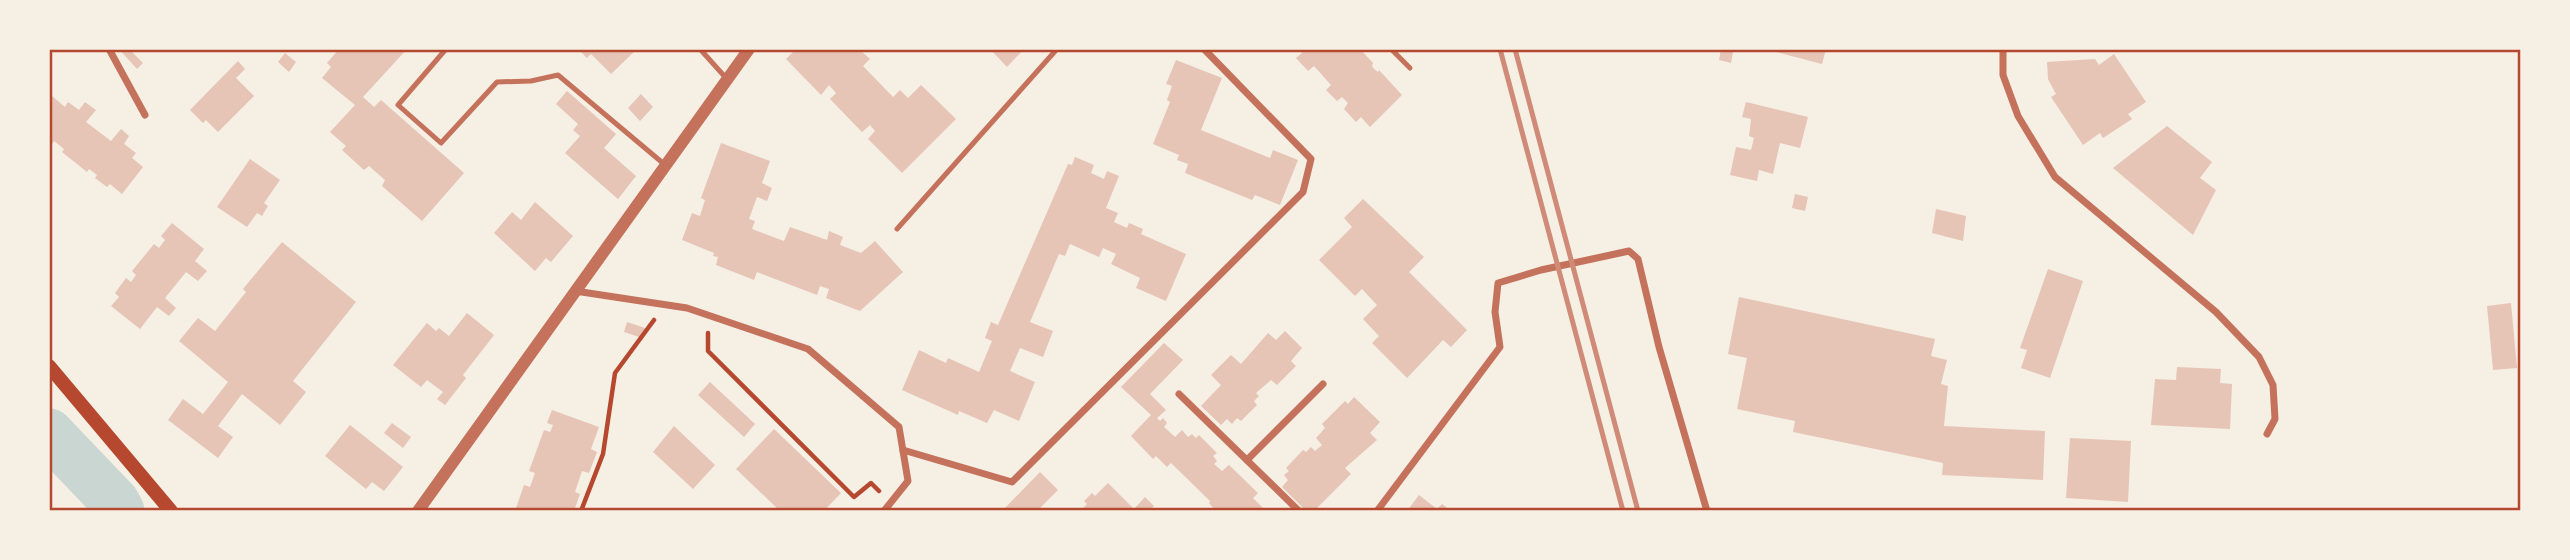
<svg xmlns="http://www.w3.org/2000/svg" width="2570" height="560" font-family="'Exo 2',sans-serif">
	<rect width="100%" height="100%" fill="#f6efe4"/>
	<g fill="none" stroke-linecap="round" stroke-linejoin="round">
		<!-- river -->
		<polyline stroke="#c9d6d2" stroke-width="49" points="49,433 115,502 120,511"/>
	</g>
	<!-- building -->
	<g fill="#e6c5b7">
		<polygon points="119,49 129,49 143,63 137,69"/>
		<polygon points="339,49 407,49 363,97 374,107 381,100 464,173 422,221 382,186 385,180 369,166 364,170 342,150 346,146 330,132 355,105 322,78 331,67 327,63"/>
		<polygon points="578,49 637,49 611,74 591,54 587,58"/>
		<polygon points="796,49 862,49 860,50 870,59 863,66 893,97 900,90 908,98 921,85 956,119 902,173 868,139 875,131 870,125 862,132 830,99 836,93 829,85 821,95 786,59"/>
		<polygon points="990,49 1024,49 1007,67"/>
		<polygon points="1298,49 1360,49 1373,63 1372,66 1374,69 1378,72 1379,70 1402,95 1370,127 1361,117 1356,122 1344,109 1348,103 1342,97 1337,101 1326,90 1331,85 1314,66 1308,71 1296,58 1302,53"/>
		<polygon points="1721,49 1733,52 1731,63 1719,60"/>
		<polygon points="1765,49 1826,49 1822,64"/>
		<polygon points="285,53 296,62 289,72 278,62"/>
		<polygon points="2114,54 2146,102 2128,114 2132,119 2103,138 2100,133 2083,145 2051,97 2056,94 2048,79 2047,62 2095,59 2099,65"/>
		<polygon points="1176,60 1222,78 1201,130 1270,158 1273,150 1298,160 1280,205 1255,195 1252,200 1185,173 1188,164 1177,160 1179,155 1153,144 1170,102 1167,100 1172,86 1166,84"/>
		<polygon points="238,61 245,69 236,78 254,96 218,132 206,120 203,123 190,110"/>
		<polygon points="567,91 616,134 604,148 636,176 618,199 565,153 580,136 573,130 578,124 556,104"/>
		<polygon points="641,94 653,107 640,121 628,108"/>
		<polygon points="52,96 65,107 68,102 79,110 85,102 96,110 86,122 111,141 121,129 129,136 124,144 136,153 132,158 143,167 122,194 110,184 107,187 95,178 97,175 89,169 87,172 62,152 64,149 54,141 52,144 49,142 49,100"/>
		<polygon points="1746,102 1808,117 1800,148 1780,143 1773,174 1759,170 1757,181 1730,175 1736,147 1751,150 1754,138 1749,136 1751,119 1742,117"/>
		<polygon points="2167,126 2212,162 2200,178 2216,190 2193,235 2113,168"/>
		<polygon points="721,143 770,161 762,183 772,188 767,201 757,197 749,219 755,221 752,229 784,241 790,227 827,240 829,231 843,237 840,245 861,253 875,241 903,272 860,311 826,298 829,289 820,286 817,295 757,272 754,280 716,265 718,257 713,256 714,253 682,240 692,213 700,216 705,200 701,198"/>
		<polygon points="1075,157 1094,165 1091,173 1104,179 1107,171 1119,176 1106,208 1118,213 1114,222 1127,228 1129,223 1143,229 1141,234 1186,254 1166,301 1136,288 1140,278 1111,264 1116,254 1103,248 1099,257 1070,244 1065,256 1059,254 1030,322 1053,331 1043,357 1020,348 1010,371 1035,382 1019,421 994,410 987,423 959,411 958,415 902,390 919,350 946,363 948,358 979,372 992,341 985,338 991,322 998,325 1068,164 1072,165"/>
		<polygon points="250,159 280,180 264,203 268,206 262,216 257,213 247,227 217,207"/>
		<polygon points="1795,194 1808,197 1805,211 1792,208"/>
		<polygon points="1363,199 1424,257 1409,272 1467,330 1451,347 1443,340 1407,378 1372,343 1379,336 1363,319 1377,305 1362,289 1355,296 1319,260 1352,227 1344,218"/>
		<polygon points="535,202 573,236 551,262 546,258 535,271 494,233 512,212 521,220"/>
		<polygon points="1936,209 1966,216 1963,241 1932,233"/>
		<polygon points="172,223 204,249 195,261 207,271 198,281 186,272 165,298 176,308 169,316 157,307 140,329 111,306 119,297 115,293 126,278 131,282 136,275 132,271 154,244 159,248 165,240 161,236"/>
		<polygon points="282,242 356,302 293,381 306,392 280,425 242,394 218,426 233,437 218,458 168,420 183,399 203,414 228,382 179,341 198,318 215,331 246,292 243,289"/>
		<polygon points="2048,269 2083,281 2050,378 2021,368 2027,350 2020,348"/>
		<polygon points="1739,297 1935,339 1931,356 1947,360 1941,384 1948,386 1944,426 2045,431 2043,480 1942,475 1943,463 1793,432 1795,421 1737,409 1747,358 1728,354"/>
		<polygon points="2511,303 2517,368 2493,370 2487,306"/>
		<polygon points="467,313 494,335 463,375 466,378 445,405 437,399 443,392 427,380 421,387 393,365 427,323 436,331 439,328 449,336"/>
		<polygon points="627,322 645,328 642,338 624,332"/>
		<polygon points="1285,331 1302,348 1291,361 1296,366 1277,385 1271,380 1256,393 1259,396 1254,401 1257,405 1241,421 1237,418 1232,424 1227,419 1221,425 1201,406 1221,385 1211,375 1231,355 1241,364 1268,333 1276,340"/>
		<polygon points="1164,343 1183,360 1150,394 1166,410 1157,418 1160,421 1163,418 1167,423 1164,427 1175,437 1182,430 1188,437 1192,434 1196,438 1199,435 1217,453 1213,456 1217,461 1214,464 1222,471 1229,465 1258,493 1253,498 1263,508 1261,511 1216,511 1209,503 1210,501 1171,463 1167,467 1156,456 1153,459 1131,436 1151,415 1121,387"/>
		<polygon points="2177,367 2221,369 2220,383 2232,384 2230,429 2151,425 2155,379 2176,380"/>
		<polygon points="710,382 755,424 744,437 698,395"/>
		<polygon points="1354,397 1380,422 1370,433 1377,440 1345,468 1351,474 1314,511 1306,511 1282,487 1288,480 1284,475 1289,471 1286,468 1303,450 1306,452 1311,447 1315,451 1322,445 1316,438 1325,428 1322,424 1345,401 1348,404"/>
		<polygon points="552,410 599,427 591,449 597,452 589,473 582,471 575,492 580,494 574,511 515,511 524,485 530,487 535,473 529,471 544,430 550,432 553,425 547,423"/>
		<polygon points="392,423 411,437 403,448 384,433"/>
		<polygon points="350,425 403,467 384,491 372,482 366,489 325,456"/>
		<polygon points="674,426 715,465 693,489 653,452"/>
		<polygon points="774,429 841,493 824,511 780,511 736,469"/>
		<polygon points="2070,438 2131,441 2128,502 2066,498"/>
		<polygon points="1040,472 1058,490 1037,511 1002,511"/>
		<polygon points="1108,483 1134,509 1145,497 1154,506 1149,511 1080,511 1087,504 1084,501 1092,493 1095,496"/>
		<polygon points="1419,495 1437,509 1442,504 1451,511 1407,511"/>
	</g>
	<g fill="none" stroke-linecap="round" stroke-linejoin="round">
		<!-- path -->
		<g stroke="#b5482f" stroke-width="4.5">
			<polyline points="708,333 708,351 854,497 871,483 879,491"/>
			<polyline points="581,511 603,454 615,373 654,320"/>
		</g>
		<!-- service -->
		<g stroke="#c5725c" stroke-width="5">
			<polyline points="446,49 398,105 441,143 497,82 531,81 558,75 664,164"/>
			<polyline points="700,49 726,78"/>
			<polyline points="1391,49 1410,68"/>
			<polyline points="897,229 1057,49"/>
		</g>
		<!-- minor -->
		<g stroke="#c5725c" stroke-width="7">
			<polyline points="109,49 145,115"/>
			<polyline points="2003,49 2003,75 2018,116 2055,177 2216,312 2259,357 2273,385 2275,419 2267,434"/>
			<polyline points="575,291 687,308 808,349 899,427 908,481 884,511"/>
			<polyline points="1179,394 1299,511"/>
			<polyline points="903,450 1012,482 1303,192 1311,159 1204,49"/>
			<polyline points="1247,460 1323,384"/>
			<polyline points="1377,511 1500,347 1495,312 1498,283 1541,270 1629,251 1638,259 1659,347 1707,511"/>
		</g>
		<!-- tertiary -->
		<polyline stroke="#c5725c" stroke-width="12" points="418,511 749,49"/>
		<!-- secondary -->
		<polyline stroke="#b5482f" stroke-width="14" points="49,366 171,511"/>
		<!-- rail -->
		<g stroke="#cf8b77" stroke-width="5">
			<polyline points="1500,49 1623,511"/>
			<polyline points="1515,49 1638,511"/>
		</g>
	</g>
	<!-- border -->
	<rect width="2570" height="560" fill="none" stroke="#f6efe4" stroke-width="102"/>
	<rect x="51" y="51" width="2468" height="458" fill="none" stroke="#b5482f" stroke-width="2.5"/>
</svg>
